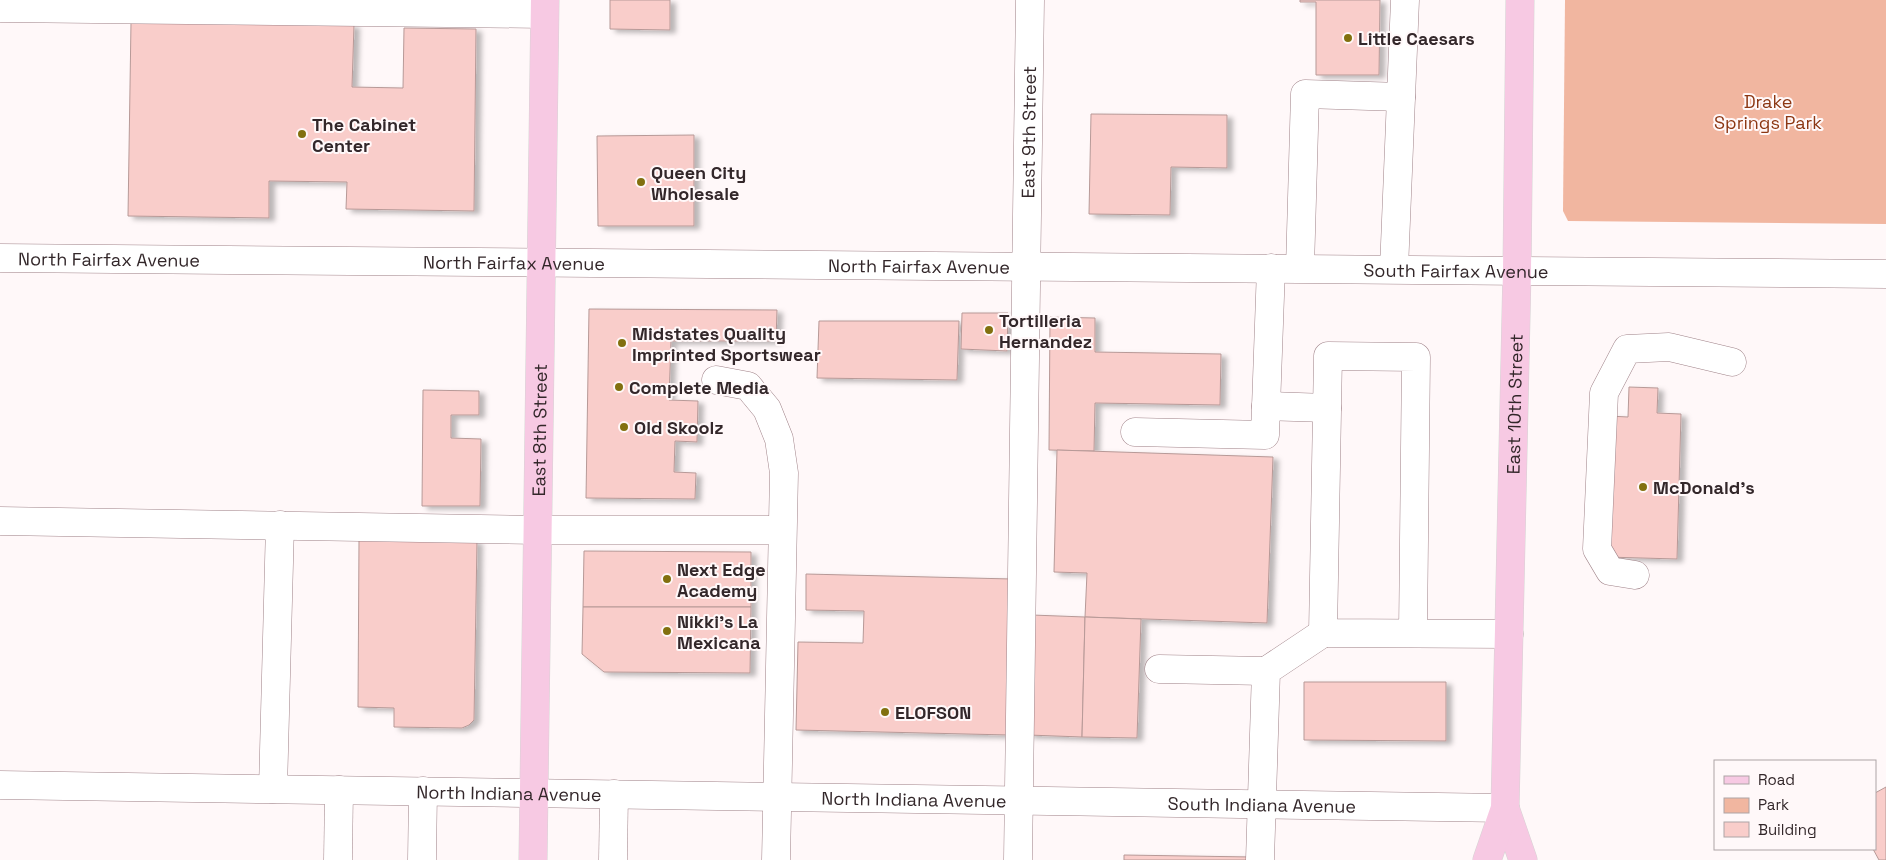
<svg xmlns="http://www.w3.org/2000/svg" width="1886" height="860" font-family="'Space Grotesk',sans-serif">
	<defs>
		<filter id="shadow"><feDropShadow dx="5.5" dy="3" stdDeviation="2.5" flood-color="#0004"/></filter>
	</defs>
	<rect width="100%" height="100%" fill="#fff8f9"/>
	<!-- green -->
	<polygon fill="#f1b6a0" points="1565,0 1886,0 1886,224 1568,221 1563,211"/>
	<!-- building -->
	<g fill="#f9cdca" stroke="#b79997" filter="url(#shadow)">
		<polygon points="610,0 670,0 670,30 610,29"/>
		<polygon points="1300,0 1380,0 1379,75 1316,75 1316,2 1300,2"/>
		<polygon points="131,22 354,25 352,87 403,88 404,28 476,29 474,211 346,209 347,182 269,181 269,218 128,216"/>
		<polygon points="1091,114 1227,115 1227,168 1171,167 1170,215 1089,214"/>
		<polygon points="694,135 694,226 598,226 597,136"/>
		<polygon points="589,309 777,310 776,341 671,341 669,400 698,401 697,442 675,441 674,472 696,473 695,499 586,498"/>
		<polygon points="962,313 1008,313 1007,351 961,349"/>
		<polygon points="1050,317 1095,318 1095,352 1221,354 1220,405 1095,403 1094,451 1049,450"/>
		<polygon points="819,321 959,321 957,380 817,378"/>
		<polygon points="1629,387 1658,388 1657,413 1681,414 1677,559 1606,557 1609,416 1628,417"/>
		<polygon points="423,390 479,391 479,415 451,415 451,438 481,439 480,506 422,506"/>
		<polygon points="1057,450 1273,457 1267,623 1085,617 1087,573 1054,572"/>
		<polygon points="359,539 477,541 474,720 469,725 462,728 394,727 394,708 358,707"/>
		<polygon points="584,551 751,552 751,607 583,607"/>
		<polygon points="806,574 1012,579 1009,735 796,730 798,642 863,643 864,611 806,610"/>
		<polygon points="583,607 751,607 750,673 604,672 582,654"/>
		<polygon points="1032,615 1085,617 1082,737 1028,735"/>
		<polygon points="1085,617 1141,619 1137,738 1082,737"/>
		<polygon points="1304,682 1446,682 1446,741 1304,740"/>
		<polygon points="1886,787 1886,860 1879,860 1873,849 1875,849 1875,793"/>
		<polygon points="1124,855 1253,857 1253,860 1124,860"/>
	</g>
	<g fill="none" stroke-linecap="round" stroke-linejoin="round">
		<!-- minor casing -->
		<g stroke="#a08389" stroke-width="29">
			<g id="minor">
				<polyline points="0,8 544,14"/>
				<path id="s1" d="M0,258L1886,274"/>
				<polyline points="1300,268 1305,94 1401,97"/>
				<polyline points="1394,269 1405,0"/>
				<polyline points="716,380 748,386 767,409 779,439 784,473 776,860"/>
				<polyline points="1266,406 1327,408"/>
				<polyline points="1135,432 1265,435 1271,268"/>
				<polyline points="0,521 537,530 782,530"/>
				<polyline points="1635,575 1610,571 1597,549 1604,393 1627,349 1669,347 1732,362"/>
				<polyline points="1413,632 1416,357 1328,356 1323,633 1509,634"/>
				<polyline points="1159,669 1266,671"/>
				<path id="s2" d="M0,785L1505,808"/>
				<polyline points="273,789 280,525"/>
				<polyline points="338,860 339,790"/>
				<polyline points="422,860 423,791"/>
				<polyline points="613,860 614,794"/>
				<path id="s3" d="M1018,860L1030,0"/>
				<polyline points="1260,860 1266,671 1323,633"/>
			</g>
		</g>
		<!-- major casing -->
		<g stroke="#d6d4d4" stroke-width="29">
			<g id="major">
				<polyline points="1505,808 1523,860"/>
				<path id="s4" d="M533,860L545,0"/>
				<path id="s5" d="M1487,860L1505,808L1517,271L1520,0"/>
			</g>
		</g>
		<!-- minor -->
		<use href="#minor" stroke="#fff" stroke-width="28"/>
		<!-- major -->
		<use href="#major" stroke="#f7c9e3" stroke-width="28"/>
	</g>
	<!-- markers -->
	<g fill="#82700f" stroke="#fff8f9" stroke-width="2">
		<circle cx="1348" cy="38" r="5"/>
		<circle cx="302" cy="134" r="5"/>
		<circle cx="641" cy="182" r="5"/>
		<circle cx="989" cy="330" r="5"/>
		<circle cx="622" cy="343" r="5"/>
		<circle cx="619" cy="387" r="5"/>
		<circle cx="624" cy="427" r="5"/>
		<circle cx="1643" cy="487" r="5"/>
		<circle cx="667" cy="579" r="5"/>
		<circle cx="667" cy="631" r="5"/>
		<circle cx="885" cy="712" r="5"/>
	</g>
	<g text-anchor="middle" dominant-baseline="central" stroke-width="4" stroke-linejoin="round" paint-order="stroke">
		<!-- poi labels -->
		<g font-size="18" font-weight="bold" fill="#33272a" stroke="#fff8f9" text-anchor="start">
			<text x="1358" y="38">Little Caesars</text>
			<text x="312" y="124">The Cabinet<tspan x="312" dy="21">Center</tspan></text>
			<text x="651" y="172">Queen City<tspan x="651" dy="21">Wholesale</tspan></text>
			<text x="999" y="320">Tortilleria<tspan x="999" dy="21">Hernandez</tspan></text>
			<text x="632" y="333">Midstates Quality<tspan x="632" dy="21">Imprinted Sportswear</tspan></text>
			<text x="629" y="387">Complete Media</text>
			<text x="634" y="427">Old Skoolz</text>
			<text x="1653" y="487">McDonald's</text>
			<text x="677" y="569">Next Edge<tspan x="677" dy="21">Academy</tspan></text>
			<text x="677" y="621">Nikki's La<tspan x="677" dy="21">Mexicana</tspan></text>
			<text x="895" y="712">ELOFSON</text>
		</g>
		<!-- park labels -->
		<g font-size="18" fill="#8c3713" stroke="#fff8f9">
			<text x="1768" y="101">Drake<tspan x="1768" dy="21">Springs Park</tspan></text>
		</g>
		<!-- street labels -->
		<g font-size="18" fill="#33272a" stroke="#fff8f9">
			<text stroke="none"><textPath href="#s3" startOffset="728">East 9th Street</textPath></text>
			<text stroke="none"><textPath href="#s1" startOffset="109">North Fairfax Avenue</textPath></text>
			<text stroke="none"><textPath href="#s1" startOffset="514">North Fairfax Avenue</textPath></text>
			<text stroke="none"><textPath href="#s1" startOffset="919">North Fairfax Avenue</textPath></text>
			<text stroke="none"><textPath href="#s1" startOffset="1456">South Fairfax Avenue</textPath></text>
			<text stroke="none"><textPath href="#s5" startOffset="459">East 10th Street</textPath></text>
			<text stroke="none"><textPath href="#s4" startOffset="430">East 8th Street</textPath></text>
			<text stroke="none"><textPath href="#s2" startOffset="509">North Indiana Avenue</textPath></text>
			<text stroke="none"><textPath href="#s2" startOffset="914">North Indiana Avenue</textPath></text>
			<text stroke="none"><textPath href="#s2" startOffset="1262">South Indiana Avenue</textPath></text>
		</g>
	</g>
	<!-- legend -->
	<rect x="1714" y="760" width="162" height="90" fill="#fff8f9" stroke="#ada4a6"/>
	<rect x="1724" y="776" width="25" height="8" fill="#f7c9e3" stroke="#ada4a6"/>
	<text x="1758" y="785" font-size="15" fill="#33272a">Road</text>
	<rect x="1724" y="798" width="25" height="15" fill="#f1b6a0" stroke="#ada4a6"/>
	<text x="1758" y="810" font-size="15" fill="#33272a">Park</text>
	<rect x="1724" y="822" width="25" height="15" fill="#f9cdca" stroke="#ada4a6"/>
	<text x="1758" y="835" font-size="15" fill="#33272a">Building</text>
</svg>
